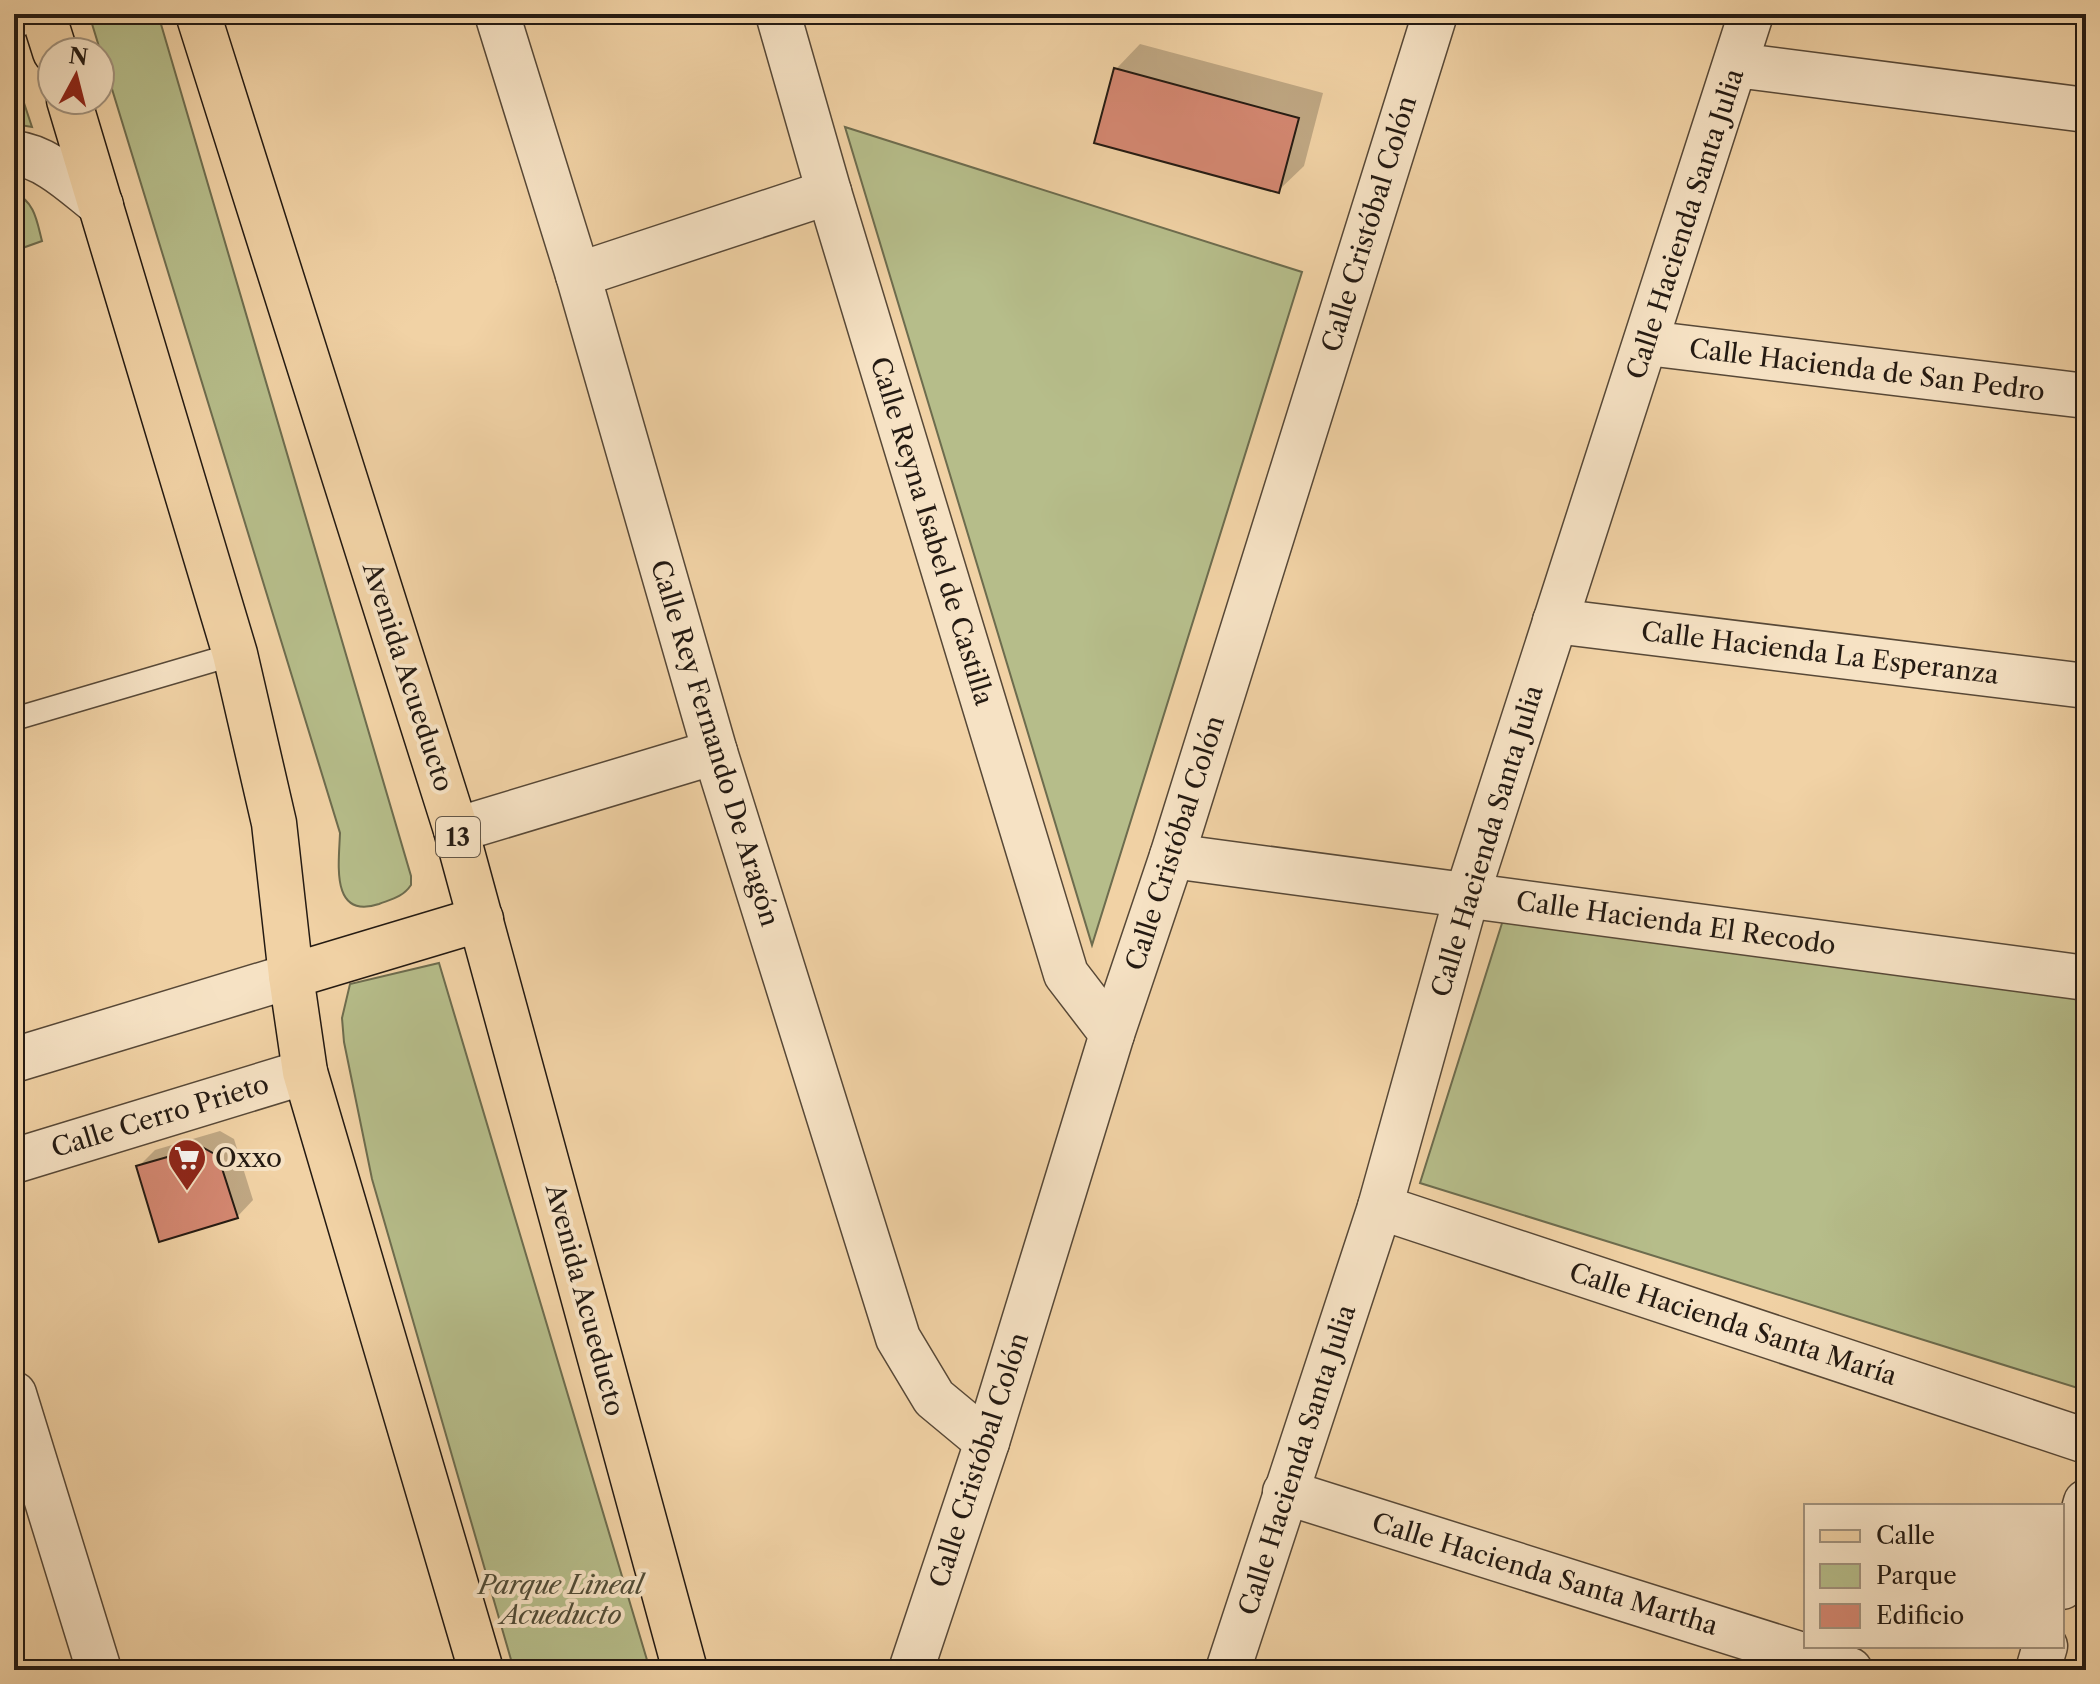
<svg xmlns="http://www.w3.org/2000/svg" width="2100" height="1684" font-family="'Libre Caslon Text',serif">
	<rect width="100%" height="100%" fill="#f1d2a5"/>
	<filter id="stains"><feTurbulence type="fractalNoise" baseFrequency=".0025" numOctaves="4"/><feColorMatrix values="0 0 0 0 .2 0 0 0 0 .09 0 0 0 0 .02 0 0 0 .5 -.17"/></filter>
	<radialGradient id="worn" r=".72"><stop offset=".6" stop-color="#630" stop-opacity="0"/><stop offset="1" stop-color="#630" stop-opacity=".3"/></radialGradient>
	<!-- green -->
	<g fill="#b6bd8a" stroke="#6d6c4e" stroke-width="2">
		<path d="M89,14H158L411,876V885C403,897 392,899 379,904C330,920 339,863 340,833Z"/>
		<polygon points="16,79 32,127 14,124 14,82"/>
		<polygon points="845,127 1302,272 1092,945"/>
		<path d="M14,193C35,201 37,222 42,241L14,251Z"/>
		<polygon points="1503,920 2086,996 2086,1372 2081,1389 1420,1183"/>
		<polygon points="439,963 650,1670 514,1670 372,1179 344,1042 342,1018 350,984"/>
	</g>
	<!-- shadow -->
	<g fill="#0003">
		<polygon points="1140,44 1323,93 1304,166 1279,190 1116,69"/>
		<polygon points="220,1131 234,1139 253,1200 237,1217 138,1167 155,1150"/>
	</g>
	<!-- building -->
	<g fill="#d58872" stroke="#241a12" stroke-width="2">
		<polygon points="1114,68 1299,118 1279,193 1094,143"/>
		<polygon points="202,1147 218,1156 238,1218 159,1242 136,1166"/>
	</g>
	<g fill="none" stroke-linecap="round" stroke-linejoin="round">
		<!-- service casing -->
		<g stroke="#574837" stroke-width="25">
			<polyline id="service" points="14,719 235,654"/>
		</g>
		<!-- minor casing -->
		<g stroke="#574837" stroke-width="47">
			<g id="minor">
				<polyline points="497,14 578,275 715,752 898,1338 934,1398 987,1442"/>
				<polyline points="778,14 829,192 1066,974 1112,1034"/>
				<polyline points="14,16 14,14"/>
				<polyline points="1736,65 2086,110"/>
				<path d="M14,153C48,157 75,185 101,205"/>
				<polyline points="578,275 829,192"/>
				<polyline points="1647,343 2086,396"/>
				<polyline points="1555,621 2086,686"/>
				<polyline points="456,830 715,752"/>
				<polyline points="1172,856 2086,978"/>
				<polyline points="14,1060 291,976"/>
				<polyline points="14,1161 305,1072"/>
				<polyline points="1380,1207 2086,1441"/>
				<polyline points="14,1394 99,1670"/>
				<polyline points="1285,1492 1850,1670"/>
				<polyline points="2062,1587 2086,1502"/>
				<polyline points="911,1670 987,1442 1112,1034 1172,856 1435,14"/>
				<polyline points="1228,1670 1380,1207 1467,895 1751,14"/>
				<polyline points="2038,1670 2045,1646"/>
			</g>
		</g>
		<!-- primary casing -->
		<g stroke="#241a12" stroke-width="47">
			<g id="primary">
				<polyline points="43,14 55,52"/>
				<polyline points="198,14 456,830 685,1670"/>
				<polyline points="69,100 235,654 274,823 291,976 305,1072 481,1670"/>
				<polyline points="291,976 481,919"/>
			</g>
		</g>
		<!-- service -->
		<use href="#service" stroke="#f6e2c4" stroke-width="22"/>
		<!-- minor -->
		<use href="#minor" stroke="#f6e2c4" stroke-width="44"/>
		<!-- primary -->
		<use href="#primary" stroke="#f1d2a5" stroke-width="44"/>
	</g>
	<!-- icons -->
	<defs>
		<g id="supermarket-pin" transform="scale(2)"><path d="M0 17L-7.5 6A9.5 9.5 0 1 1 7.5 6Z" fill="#8f2418" stroke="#f6e2c4"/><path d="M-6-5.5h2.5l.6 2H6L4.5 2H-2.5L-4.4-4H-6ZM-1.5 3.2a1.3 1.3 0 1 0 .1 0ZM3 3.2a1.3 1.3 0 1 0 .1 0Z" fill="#fff"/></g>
	</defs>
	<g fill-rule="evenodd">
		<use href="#supermarket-pin" x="187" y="1158"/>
	</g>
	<g text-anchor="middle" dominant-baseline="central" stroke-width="8" stroke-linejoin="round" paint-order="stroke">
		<!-- shield labels -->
		<rect fill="#f6e2c4" stroke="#635647" stroke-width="2" x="436" y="817" width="44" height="40" rx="6"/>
		<g font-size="24" font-weight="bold" fill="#241a12">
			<text x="458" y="837">13</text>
		</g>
		<!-- street labels -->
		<g font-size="26" fill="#241a12" stroke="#f6e2c4">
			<text transform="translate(1369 224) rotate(-73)">Calle Cristóbal Colón</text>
			<text transform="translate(1685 224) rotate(-72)">Calle Hacienda Santa Julia</text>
			<text transform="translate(1867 370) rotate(7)">Calle Hacienda de San Pedro</text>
			<text transform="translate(932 531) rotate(73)">Calle Reyna Isabel de Castilla</text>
			<text transform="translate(1820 653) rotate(7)">Calle Hacienda La Esperanza</text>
			<text transform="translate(408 677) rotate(72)">Avenida Acueducto</text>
			<text transform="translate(715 743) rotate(73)">Calle Rey Fernando De Aragón</text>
			<text transform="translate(1487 841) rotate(-73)">Calle Hacienda Santa Julia</text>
			<text transform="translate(1175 843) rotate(-72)">Calle Cristóbal Colón</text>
			<text transform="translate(1676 923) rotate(8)">Calle Hacienda El Recodo</text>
			<text transform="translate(160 1116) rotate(-17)">Calle Cerro Prieto</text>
			<text transform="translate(585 1300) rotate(75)">Avenida Acueducto</text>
			<text transform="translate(1733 1324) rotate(18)">Calle Hacienda Santa María</text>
			<text transform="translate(979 1460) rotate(-72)">Calle Cristóbal Colón</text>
			<text transform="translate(1297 1460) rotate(-72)">Calle Hacienda Santa Julia</text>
			<text transform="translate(1545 1574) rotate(17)">Calle Hacienda Santa Martha</text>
		</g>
		<!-- poi labels -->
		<g font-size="26" fill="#241a12" stroke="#f6e2c4" text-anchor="start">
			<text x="215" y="1158">Oxxo</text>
		</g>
		<!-- park labels -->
		<g font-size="26" font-style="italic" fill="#504b36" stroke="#f6e2c4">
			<text x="561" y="1585">Parque Lineal<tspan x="561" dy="30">Acueducto</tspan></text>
		</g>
	</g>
	<!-- margin -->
	<rect width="2100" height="1684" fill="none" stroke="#f1d2a5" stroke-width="48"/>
	<rect x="16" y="16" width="2068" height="1652" fill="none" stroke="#241a12" stroke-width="4"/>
	<rect x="24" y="24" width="2052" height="1636" fill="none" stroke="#241a12" stroke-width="2"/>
	<!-- legend -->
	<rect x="1804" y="1504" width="260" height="144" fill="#f6e2c4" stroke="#a2927d" stroke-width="2"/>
	<rect x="1820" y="1530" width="40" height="12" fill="#f1d2a5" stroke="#a2927d" stroke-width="2"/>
	<text x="1876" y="1544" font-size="24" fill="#241a12">Calle</text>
	<rect x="1820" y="1564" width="40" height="24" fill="#b6bd8a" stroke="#a2927d" stroke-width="2"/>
	<text x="1876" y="1584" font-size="24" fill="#241a12">Parque</text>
	<rect x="1820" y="1604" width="40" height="24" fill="#d58872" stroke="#a2927d" stroke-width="2"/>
	<text x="1876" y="1624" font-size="24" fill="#241a12">Edificio</text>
	<!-- north arrow -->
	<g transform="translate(76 76) rotate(7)"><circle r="38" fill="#f6e2c4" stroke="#a2927d" stroke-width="2"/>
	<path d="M0-6L14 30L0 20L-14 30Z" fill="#8f2418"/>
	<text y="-12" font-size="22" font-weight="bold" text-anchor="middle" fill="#241a12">N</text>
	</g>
	<rect width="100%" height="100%" filter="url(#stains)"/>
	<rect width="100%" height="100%" fill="url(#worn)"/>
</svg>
